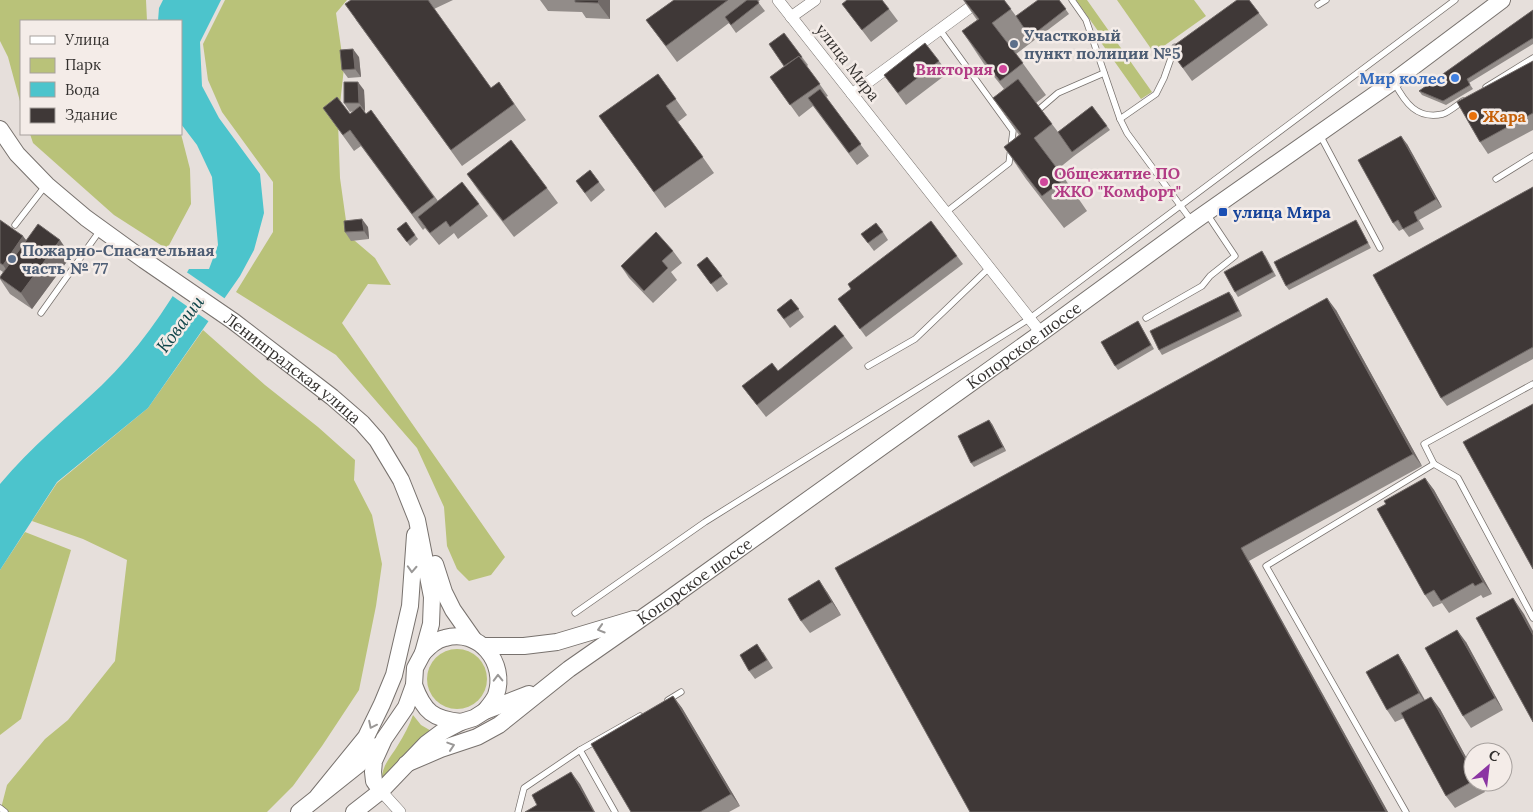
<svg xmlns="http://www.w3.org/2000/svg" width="1533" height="812" font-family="Lora,serif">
	<rect width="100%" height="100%" fill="#e6dfdb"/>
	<!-- green -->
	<g fill="#b9c279">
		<polygon points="0,0 146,0 147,21 21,21 21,105 8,57 0,41"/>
		<polygon points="225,0 347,0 336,13 344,68 338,122 340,178 348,235 375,258 391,285 368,284 342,323 505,557 491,575 469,581 457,569 447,546 444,507 417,448 336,355 236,292 273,232 273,182 222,112 208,80 203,44"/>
		<polygon points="1076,0 1087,0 1152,92 1141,99 1100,41 1103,38"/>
		<polygon points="1117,0 1194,0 1206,16 1154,53"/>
		<polygon points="30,134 181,134 190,169 191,204 167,249 114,215 33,143"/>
		<polygon points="203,330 265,385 318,427 355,460 354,480 372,515 382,564 376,606 359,690 322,746 293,786 267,812 0,812 7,785 45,739 68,720 115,661 127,560 83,539 32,521 57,483 148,408"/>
		<polygon points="25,532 71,550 21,719 0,735 0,570"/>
		<circle cx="457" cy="679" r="30"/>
		<path d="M413,715L421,725L433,732L382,781C381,766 391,757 398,745C404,735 409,726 413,715Z"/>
	</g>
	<!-- water -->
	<path fill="#4cc4cc" d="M163,0H221L200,42L202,86L219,118L260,174L264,213L254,250L240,276L148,408L57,482L0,570V484C31,447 67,418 102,385C137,351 165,311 189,269H209L218,245L212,177L197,145L181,124V21H158L159,8Z"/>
	<!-- pier -->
	<polygon fill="#e6dfdb" points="185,271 227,300 211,323 171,295"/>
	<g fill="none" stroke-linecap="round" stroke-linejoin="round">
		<!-- service casing -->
		<g stroke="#78726e" stroke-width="7">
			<g id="service">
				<polyline points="1072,0 1086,20 1120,119 1127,133 1191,220"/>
				<polyline points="1318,5 1326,0"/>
				<polyline points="940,30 1013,131 1009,163 945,213"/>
				<path d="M1394,82C1405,103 1417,120 1443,114C1449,112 1457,105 1463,101"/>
				<polyline points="1486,87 1533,58"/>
				<polyline points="1036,112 1058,93 1104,73"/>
				<polyline points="1120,119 1156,94 1164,78 1175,47"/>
				<polyline points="1320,135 1380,248"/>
				<polyline points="1496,179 1533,156"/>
				<polyline points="15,225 46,185"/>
				<polyline points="41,313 101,229"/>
				<polyline points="1146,318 1202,286 1210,276 1235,256 1207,214"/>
				<polyline points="868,366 915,339 989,268"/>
				<polyline points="1533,384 1424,444 1434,464 1458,478 1533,618"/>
				<polyline points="575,613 705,522 1029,319 1455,0"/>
				<polyline points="668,700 681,692"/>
				<polyline points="580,750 615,812"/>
				<polyline points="0,808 5,812"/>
				<polyline points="518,812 524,788 580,750 640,716"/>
				<polyline points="1406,812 1266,566 1434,464"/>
			</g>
		</g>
		<!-- minor casing -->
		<g stroke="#78726e" stroke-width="12">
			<g id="minor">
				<polyline points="778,0 1041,333"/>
				<polyline points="791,17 815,0"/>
				<polyline points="852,94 980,0"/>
				<polyline points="381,791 400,812"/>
			</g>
		</g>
		<!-- secondary casing -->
		<g stroke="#78726e" stroke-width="18">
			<g id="secondary">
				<path id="s1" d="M0,129L17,154L47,185L86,218L144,260L233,321L332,397L362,423L377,440L401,480L417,520L432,597L431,624L423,653L415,668L414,685L406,707L384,739L374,761L373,772L374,781L381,791"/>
				<polyline points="435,564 444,592 453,610 474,640"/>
				<polyline points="485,646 524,646 557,642 634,619"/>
				<path d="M423,653C430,646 436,640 445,638C479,628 507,663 496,695C494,700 489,706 485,711"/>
				<path d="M414,685C424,712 433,719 461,722"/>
				<path id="s2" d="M406,764L441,749L477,737L499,725L569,669L665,602L1041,333L1193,222L1394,81L1502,0"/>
				<polyline points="318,796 366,737 382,704 394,675 410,606 415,535"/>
				<polyline points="299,812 358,765 377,746"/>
				<polyline points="354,812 381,791 426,744 442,732 461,722 474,718 485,711 529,694"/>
			</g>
		</g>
		<!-- service -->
		<use href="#service" stroke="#fff" stroke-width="5.5"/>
		<!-- minor -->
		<use href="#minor" stroke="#fff" stroke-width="11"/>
		<!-- secondary -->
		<use href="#secondary" stroke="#fff" stroke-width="16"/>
	</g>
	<!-- wall -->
	<g fill="#928c89">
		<polygon points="351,0 453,0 434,9 491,88 499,82 526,120 462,166 356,20"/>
		<polygon points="540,0 610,0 610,19 586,18 582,12 548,11"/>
		<polygon points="674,0 760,0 758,2 765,11 736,33 729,23 677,62 646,20"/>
		<polygon points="963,0 1004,0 1016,16 1059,0 1069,14 1016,54 1046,95 1036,103 1058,132 1092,106 1110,130 1074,156 1058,169 1087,211 1064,228 1026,179 1004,147 1019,135 993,98 1004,89 984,64 962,31 977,20"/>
		<polygon points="1249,0 1268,25 1192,81 1169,49"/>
		<polygon points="842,4 889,9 898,21 871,42"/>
		<polygon points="1533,10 1533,44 1469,83 1473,89 1446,105 1422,95 1419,91"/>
		<polygon points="784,33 808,65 807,66 828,96 826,97 869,156 857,165 813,106 799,117 770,77 784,66"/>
		<polygon points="359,57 361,77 348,78 342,70"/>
		<polygon points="939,61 948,73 906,105 884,75"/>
		<polygon points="1533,61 1533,130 1488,154 1480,142"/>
		<polygon points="658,74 687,115 678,122 714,173 665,208 599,116"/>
		<polygon points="364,90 365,111 364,111 366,114 371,110 438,201 479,204 488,216 458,239 454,233 439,245 425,228 423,230 361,146 354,151 323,108 350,114 353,111 350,112 344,103"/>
		<polygon points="1407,144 1442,207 1419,220 1424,229 1409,237 1403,229 1399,231 1393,223"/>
		<polygon points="590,170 605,190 591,202 576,181"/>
		<polygon points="467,174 547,188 558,203 514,237 478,190"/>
		<polygon points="1533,187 1533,359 1447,406 1441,398"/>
		<polygon points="0,220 26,240 71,256 32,309 10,294 0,279 0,277 3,272 0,270"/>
		<polygon points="406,222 418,239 410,246 397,229"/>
		<polygon points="1358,224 1371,248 1289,290 1286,286"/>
		<polygon points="368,227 369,239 351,241 345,232"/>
		<polygon points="883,232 888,240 874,251 861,234"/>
		<polygon points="673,251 682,263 671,272 677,280 653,303 629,278 621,266"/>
		<polygon points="1265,255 1276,276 1238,297 1235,292"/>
		<polygon points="957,256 963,264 866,337 838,299"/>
		<polygon points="707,257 728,284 717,292 697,265"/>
		<polygon points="1232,296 1242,316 1162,355 1159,350"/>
		<polygon points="791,299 804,317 790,328 777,310"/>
		<polygon points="1336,310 1422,466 1249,561 1388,812 970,812"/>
		<polygon points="1138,321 1154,349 1118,370 1115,366"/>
		<polygon points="844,336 853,348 766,417 742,386 778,371"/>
		<polygon points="992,424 1006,451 974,467 971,463"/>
		<polygon points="1425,478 1434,490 1492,594 1483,598 1481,595 1449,613 1442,603 1433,607 1425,595 1386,504"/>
		<polygon points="827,592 841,615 810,633 801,621"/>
		<polygon points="1466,642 1503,710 1471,728 1463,716"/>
		<polygon points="763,652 773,668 755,679 749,671"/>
		<polygon points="1398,654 1406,667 1425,700 1440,709 1473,770 1473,782 1480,782 1485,792 1455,808 1446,796 1404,718 1395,722 1387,710"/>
		<polygon points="673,696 682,708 740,806 729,812 631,812"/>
	</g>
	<!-- shaded-wall -->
	<g fill="#716a68">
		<polygon points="599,0 610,0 610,19 598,3"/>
		<polygon points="353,49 359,57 361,77 355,69"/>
		<polygon points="358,82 364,90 365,111 359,103"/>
		<polygon points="1401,136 1407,144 1442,207 1436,199"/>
		<polygon points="362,219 368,227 369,239 364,231"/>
		<polygon points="23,236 32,248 12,278 3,265"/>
		<polygon points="60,240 71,256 32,309 21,293"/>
		<polygon points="1229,292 1232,296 1242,316 1239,311"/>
		<polygon points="1327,298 1336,310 1422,466 1413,454"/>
		<polygon points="989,420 992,424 1006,451 1003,447"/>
		<polygon points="1425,478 1434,490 1492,594 1483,582"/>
		<polygon points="1241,548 1249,561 1388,812 1386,812"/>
		<polygon points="819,580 827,592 841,615 832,602"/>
		<polygon points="1513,598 1524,614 1533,631 1533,635"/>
		<polygon points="1457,630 1466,642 1503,710 1495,698"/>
		<polygon points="1398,654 1406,667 1427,705 1419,693"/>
		<polygon points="673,696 682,708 740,806 731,794"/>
		<polygon points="1431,697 1440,709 1473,770 1473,773"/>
		<polygon points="571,772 580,784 595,812 594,812"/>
	</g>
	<!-- building -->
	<g fill="#3f3837" stroke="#716a68">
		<polygon points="351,0 428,0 491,88 499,82 514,104 451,150 345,4"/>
		<polygon points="575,0 599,0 598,3 575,2"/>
		<polygon points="674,0 728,0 666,46 646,20"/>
		<polygon points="747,0 757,0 759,3 731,25 725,17"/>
		<polygon points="847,0 882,0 889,9 862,30 842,4"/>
		<polygon points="964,0 1004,0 1011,9 992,23 1023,63 1000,81 962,31 979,19"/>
		<polygon points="1038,0 1059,0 1066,9 1030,37 1016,16"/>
		<polygon points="1237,0 1249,0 1259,13 1183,68 1169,49"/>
		<polygon points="1533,10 1533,38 1467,79 1470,85 1443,101 1419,91"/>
		<polygon points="784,33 802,57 801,58 799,56 784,66 769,44"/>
		<polygon points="925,43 939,61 898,93 884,75"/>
		<polygon points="353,49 355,69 342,70 340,50"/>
		<polygon points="799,56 820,84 790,105 770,77"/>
		<polygon points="1533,61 1533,113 1480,142 1457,102"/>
		<polygon points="658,74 676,99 666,106 703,157 654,192 599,116"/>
		<polygon points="1018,79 1052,124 1034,138 1065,179 1042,196 1004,147 1021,134 993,98"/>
		<polygon points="344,82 358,82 359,103 344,103"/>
		<polygon points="820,89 861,144 849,153 808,98"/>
		<polygon points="337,97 350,114 360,106 366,114 371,110 434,197 412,214 350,130 343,135 323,108"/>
		<polygon points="1092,106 1107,126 1072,152 1058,132"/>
		<polygon points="1401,136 1436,199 1414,212 1418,221 1403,229 1398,220 1393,223 1358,160"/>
		<polygon points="511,140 547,188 503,221 467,174"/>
		<polygon points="590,170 599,182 585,193 576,181"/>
		<polygon points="462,182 479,204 450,227 446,221 430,233 418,217"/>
		<polygon points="1533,187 1533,347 1441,398 1373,275"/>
		<polygon points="362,219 364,231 345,232 344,221"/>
		<polygon points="0,220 23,236 3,265 0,263"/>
		<polygon points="1356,220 1368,243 1286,286 1274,262"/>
		<polygon points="931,221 957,256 860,329 838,299 851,289 848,284"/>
		<polygon points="406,222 415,235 407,242 397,229"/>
		<polygon points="876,223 883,232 868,243 861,234"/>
		<polygon points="38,224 60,240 21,293 0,278 0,277"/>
		<polygon points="656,232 673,251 662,261 668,268 644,291 621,266"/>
		<polygon points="1262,251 1273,272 1235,292 1224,272"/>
		<polygon points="707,257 722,276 711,284 697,265"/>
		<polygon points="1229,292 1239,311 1159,350 1150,331"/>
		<polygon points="1327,298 1413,454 1241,548 1386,812 970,812 835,568"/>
		<polygon points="791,299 799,309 784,319 777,310"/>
		<polygon points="1138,321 1151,345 1115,366 1101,342"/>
		<polygon points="835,325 844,336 757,405 742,386 772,363 778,371"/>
		<polygon points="1533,404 1533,569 1463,442"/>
		<polygon points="989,420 1003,447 971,463 958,436"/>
		<polygon points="1425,478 1483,582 1475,586 1473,583 1441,601 1434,590 1425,595 1377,509 1386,504 1384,501"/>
		<polygon points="819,580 832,602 801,621 788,599"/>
		<polygon points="1513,598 1533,635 1533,722 1476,618"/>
		<polygon points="1457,630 1495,698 1463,716 1425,648"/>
		<polygon points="757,644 767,660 749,671 740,655"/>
		<polygon points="1398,654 1419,693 1387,710 1366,672"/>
		<polygon points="673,696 731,794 700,812 631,812 591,744"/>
		<polygon points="1431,697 1473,773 1473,781 1446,796 1401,713"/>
		<polygon points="571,772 594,812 525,812 537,805 532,795"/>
	</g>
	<!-- one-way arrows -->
	<defs><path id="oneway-chevron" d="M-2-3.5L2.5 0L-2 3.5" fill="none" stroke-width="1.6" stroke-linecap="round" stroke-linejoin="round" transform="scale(1.25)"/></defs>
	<g stroke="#9a9897">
		<use href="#oneway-chevron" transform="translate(412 569) rotate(93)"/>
		<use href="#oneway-chevron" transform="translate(601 629) rotate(163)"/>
		<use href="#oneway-chevron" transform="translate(498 678) rotate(-91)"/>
		<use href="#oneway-chevron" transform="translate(372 725) rotate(116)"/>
		<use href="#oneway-chevron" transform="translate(451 746) rotate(-18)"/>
	</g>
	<!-- markers -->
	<g fill="#5c6f8a" stroke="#f4ece8" stroke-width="2">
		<circle cx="1014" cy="44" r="5"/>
		<circle cx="12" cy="259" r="5"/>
	</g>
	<g fill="#d1479c" stroke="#f4ece8" stroke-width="2">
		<circle cx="1003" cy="69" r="5"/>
		<circle cx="1044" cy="182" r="5"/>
	</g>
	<circle fill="#3f7fe0" stroke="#f4ece8" stroke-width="2" cx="1455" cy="78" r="5"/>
	<circle fill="#e8710a" stroke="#f4ece8" stroke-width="2" cx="1473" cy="116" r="5"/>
	<rect fill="#1a4fb4" stroke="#f4ece8" stroke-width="2" x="1218" y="207" width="10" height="10" rx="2.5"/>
	<g text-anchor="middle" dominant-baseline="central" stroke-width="5" stroke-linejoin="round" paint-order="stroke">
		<!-- service labels -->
		<g font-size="16" font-weight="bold" fill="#4e5e75" stroke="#f4ece8" text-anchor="start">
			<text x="1024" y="35">Участковый<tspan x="1024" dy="18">пункт полиции №5</tspan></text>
			<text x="22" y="250">Пожарно-Спасательная<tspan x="22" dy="18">часть № 77</tspan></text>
		</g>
		<!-- street labels -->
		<g font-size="16" fill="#34312f" stroke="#f4ece8">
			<text transform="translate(848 62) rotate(52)">улица Мира</text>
			<text stroke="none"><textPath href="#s2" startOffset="749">Копорское шоссе</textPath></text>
			<text stroke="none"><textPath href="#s1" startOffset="380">Ленинградская улица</textPath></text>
			<text stroke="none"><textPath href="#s2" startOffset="344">Копорское шоссе</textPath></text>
		</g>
		<!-- hotel labels -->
		<g font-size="16" font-weight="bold" fill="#b23c85" stroke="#f4ece8" text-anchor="end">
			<text x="993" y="69">Виктория</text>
			<text x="1054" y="173" text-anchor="start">Общежитие ПО<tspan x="1054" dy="18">ЖКО "Комфорт"</tspan></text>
		</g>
		<!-- shop labels -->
		<g font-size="16" font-weight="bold" fill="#366cbe" stroke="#f4ece8" text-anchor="end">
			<text x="1445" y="78">Мир колес</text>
		</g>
		<!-- food labels -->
		<g font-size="16" font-weight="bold" fill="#c56008" stroke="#f4ece8" text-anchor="start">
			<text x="1483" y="116">Жара</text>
		</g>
		<!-- transit labels -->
		<g font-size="16" font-weight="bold" fill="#164399" stroke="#f4ece8" text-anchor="start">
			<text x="1233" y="212">улица Мира</text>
		</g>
		<!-- water labels -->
		<g font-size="18" font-style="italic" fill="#10464a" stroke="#f4ece8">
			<text transform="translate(180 324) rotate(-53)">Коваши</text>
		</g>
	</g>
	<!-- legend -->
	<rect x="20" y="20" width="162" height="115" fill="#f4ece8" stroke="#a7a19e"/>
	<rect x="30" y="36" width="25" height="8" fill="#ffffff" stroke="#a7a19e"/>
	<text x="65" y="45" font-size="15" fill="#34312f">Улица</text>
	<rect x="30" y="58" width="25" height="15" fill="#b9c279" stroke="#a7a19e"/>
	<text x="65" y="70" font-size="15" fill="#34312f">Парк</text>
	<rect x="30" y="82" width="25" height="15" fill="#4cc4cc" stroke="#a7a19e"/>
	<text x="65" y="95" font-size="15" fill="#34312f">Вода</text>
	<rect x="30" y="108" width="25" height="15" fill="#3f3837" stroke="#a7a19e"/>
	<text x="65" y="120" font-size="15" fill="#34312f">Здание</text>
	<!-- north arrow -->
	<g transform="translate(1488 767) rotate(28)"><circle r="24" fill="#f4ece8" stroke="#a7a19e"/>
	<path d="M0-4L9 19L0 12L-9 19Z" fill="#8b35a3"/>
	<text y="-8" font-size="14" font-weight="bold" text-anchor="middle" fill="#34312f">С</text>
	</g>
</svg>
